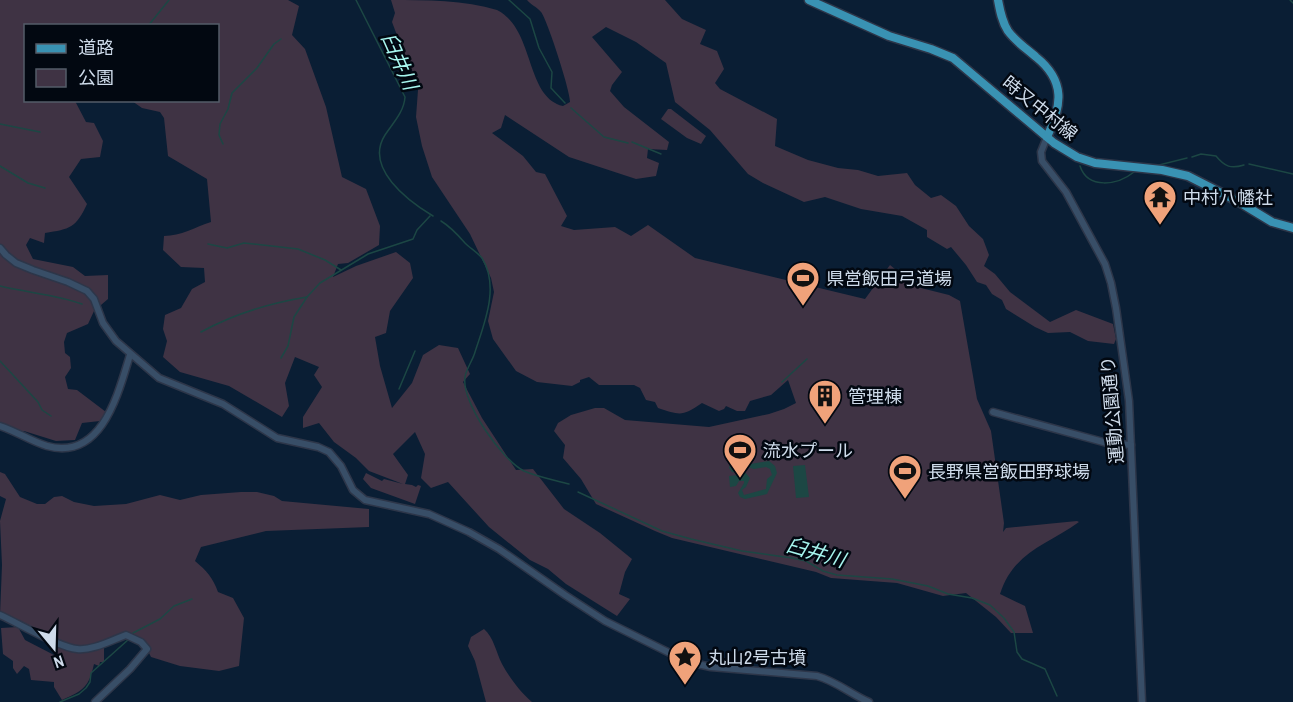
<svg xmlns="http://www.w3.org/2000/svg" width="1293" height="702" font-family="'Archivo Narrow','Noto Sans JP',sans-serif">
	<rect width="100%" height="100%" fill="#0a1e34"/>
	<!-- green -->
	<g fill="#3f3344">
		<path d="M0,0H288L299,6L292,35L305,49L326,107L342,177L366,189L380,226L379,245L348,263L338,264L333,277L356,266L396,252L410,263L413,278L390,311L386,333L375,337L380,366L392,408L412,383L423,355L439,345L458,348L470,374L463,382L482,418L516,470L533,469L564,509L600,533L632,559L625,572L619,594L630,599L617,616L566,584L548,569L530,560L489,527L448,482L431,488L421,478L425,454L415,432L393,454L408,475L405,484L412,485L416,487L418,485L421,486L415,504L371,488L363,479L366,473L382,481L384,479L403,484L369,471L356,458L334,442L319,423L303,428V417L322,387L314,375L319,367L295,357L285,383L289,406L282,417L229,386L180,372L163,357L167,341L163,329L165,315L181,308L192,289L205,282L204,268L181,267L163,250L164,236C181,236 195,227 211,222L207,179L168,156L164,118L160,112L142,108L132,101L218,100V26H26V100L75,101L86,122L94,123L103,141L100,157L81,159L69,177L87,204C76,228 70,229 45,233L44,243L30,238L26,245L33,259L73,267L85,276L108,275V299L94,311L88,324L67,333L64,342L65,353L70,357L71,368L65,377L68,389L77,390L106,412L100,421L82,423L75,440L56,441L24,431H13L0,426Z"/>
		<path d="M391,0C426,0 465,0 497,10C535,29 525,97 563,106L570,102C571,93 547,19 541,12C537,7 531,5 527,0H665L682,19L706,30L700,44L717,51L724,69L715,83L720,89L777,119L775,146L808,160L838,168L858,170L878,176L907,173L915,185L931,198L941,195L956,206L969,226L983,239L989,255L984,266L995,274L1010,292L1050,322L1076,310L1113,324L1116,339L1114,344L1088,341L1070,332L1048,333L1035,327L1006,309L1002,300L992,294L986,285L977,282L966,265L951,247L947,249L927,237V230L902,216L861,209L825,197L804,202L763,183L748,174L710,130L675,102L666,63L636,42L606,27L592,37L622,72L612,85L610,91L624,107L669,142L667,150L648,149L647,158L659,163L656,176L636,179L569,157L505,115L501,128L492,133L523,156L536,172L545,174L567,216L561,226L574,230L615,227L631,236L648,225L695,258L865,299L890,265L917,287L949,295L960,301L977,399L991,431L1004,523L1003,532L1006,528L1077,521L1079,522C1046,546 1014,551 1000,594L1025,606L1033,633H1011L996,617L966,593L943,596L897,583L831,578L816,572L672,538L655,531L596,504L581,479L563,458L565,445L554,431L558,423L571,415L595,408H604L625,420L709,427L769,414L784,409L796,403L788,380L771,395L750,401L745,411H737L726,406L724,409L719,411L702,403C682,417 680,415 658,408L655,402L646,400L640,388L634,385H599L589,377L580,380V382L572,386L537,382L516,371L493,339L488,321L494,292L491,278L470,234L432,177L422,146L416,117L418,90L414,75L401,46L392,22L395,13Z"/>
		<polygon points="668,109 671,109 706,136 701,144 687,138 661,119"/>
		<path d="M0,472L5,474L20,497L37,504H45L54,497L62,496L74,502L94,506L126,504L160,495L180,500L201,495L241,492H257L274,496L282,501L369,509V527L266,531L201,547L195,561C207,571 213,578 218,592L233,598L244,618L239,666L219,671L180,666L151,657L147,649L133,637L77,649L0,615L2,565L0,521L6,499L0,496Z"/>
		<path d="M18,627L25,640L54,655L58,652L53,644L78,652L104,648V662H100L99,666L94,664C89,687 83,691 62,700L54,687V682L31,680L29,669L24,666L17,674L13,668V661L3,654L1,628Z"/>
		<path d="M484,629C494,638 496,652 502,664C509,677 520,692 532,702H486L475,661L468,646L471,637Z"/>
	</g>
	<!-- water -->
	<g fill="#1c4744" fill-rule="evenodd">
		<path d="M738,458L750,464L769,461L775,466L777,473L767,494L745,499L740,497L738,493L744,483V481H739L736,486L730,487L729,476L738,475L744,477L740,473L732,472L729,468L731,461ZM734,463L754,469L766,467L770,469L772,475L767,479L766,489L744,495L742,490L746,487L750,478L744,471L734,469Z"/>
		<polygon points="805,465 809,497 796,498 793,466"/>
	</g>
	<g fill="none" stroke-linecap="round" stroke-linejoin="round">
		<!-- stream -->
		<g stroke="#1c4744" stroke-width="1.5">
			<path d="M356,0L405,97C404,112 393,123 385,135C364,168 408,201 433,216"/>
			<polyline points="509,0 530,19 539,48 552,72 551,88 565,103"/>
			<polyline points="1290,0 1293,3"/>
			<polyline points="148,26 169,0"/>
			<polyline points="571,108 604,137 628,143"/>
			<polyline points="0,124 40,132"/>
			<polyline points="632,142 661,154"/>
			<polyline points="223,144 219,135 220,124 228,109 232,93 257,68 274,44 281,39"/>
			<path d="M1192,157L1201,154L1216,156C1225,167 1231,169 1244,165"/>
			<polyline points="1249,164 1293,174"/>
			<polyline points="1159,165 1187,158"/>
			<polyline points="0,166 28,183 45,188"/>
			<path d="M1080,166C1088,190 1118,185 1134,172"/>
			<path d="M441,221C451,227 458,235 465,243C470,248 478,253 482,258C500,287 484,324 475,352C473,360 466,369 465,377C461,402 502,460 524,471C538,477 554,480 569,484"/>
			<polyline points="208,244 227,248 244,243 298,249 325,260 341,270"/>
			<path d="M0,286C28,293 55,294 82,304"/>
			<path d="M201,332C234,314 270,303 307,297"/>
			<polyline points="281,358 288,346 294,317 307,297 320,283 368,254 413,239 417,230 430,216"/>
			<polyline points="0,361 38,402 42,410 51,416"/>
			<polyline points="782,382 807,359"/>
			<polyline points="399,389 415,351"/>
			<polyline points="578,492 662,531 691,539 742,551 792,558 806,561 823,571 837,575 892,579 928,586 948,594 972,598 990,605 1004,618 1014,632 1017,652 1022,659 1045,669 1057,696"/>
			<polyline points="133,633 160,619 174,606 192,599"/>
			<polyline points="60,702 79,694 86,688 90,682 91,673 129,639"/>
		</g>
		<!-- minor casing -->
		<g stroke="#2d3649" stroke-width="9">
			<g id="minor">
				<polyline points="1047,137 1041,152 1042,161 1066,192 1105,264 1111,283 1116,308 1129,401 1142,702"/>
				<path d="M0,248L6,255L16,263L33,270L68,282L87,291L94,299L103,323L116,341L159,378L223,404L277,438L318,447L329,452L341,466L353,490L365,500L429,514L469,532L499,549L565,595L605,621L688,662L711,667L817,676C836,681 852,695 869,702"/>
				<polyline points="993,412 1107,443 1131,445"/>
				<path d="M0,426C16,431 30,441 47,446C102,461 118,394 130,355"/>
				<path d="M0,615C18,623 60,648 77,649C92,651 112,640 126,635L141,642L147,649L130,669L95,702"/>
			</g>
		</g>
		<!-- major casing -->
		<g stroke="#2d3649" stroke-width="11">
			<g id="major">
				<polyline points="809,0 889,36 931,49 953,58 1054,143 1077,157 1095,163 1162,170 1188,176 1239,202 1272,222 1293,228"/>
				<path d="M998,0C1000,11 1002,22 1008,31C1016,42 1027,49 1036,57C1066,81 1062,106 1047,137"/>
			</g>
		</g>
		<!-- minor -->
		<use href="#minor" stroke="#384e67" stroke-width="6"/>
		<!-- major -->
		<use href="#major" stroke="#3992b3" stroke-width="8"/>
	</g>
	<!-- icons -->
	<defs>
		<g id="temple-pin" transform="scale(1.725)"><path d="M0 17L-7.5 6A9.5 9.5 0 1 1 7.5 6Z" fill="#f0a27a" stroke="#020811"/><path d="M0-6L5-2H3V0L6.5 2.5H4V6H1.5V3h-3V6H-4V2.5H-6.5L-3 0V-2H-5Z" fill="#111"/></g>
		<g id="stadium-pin" transform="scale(1.725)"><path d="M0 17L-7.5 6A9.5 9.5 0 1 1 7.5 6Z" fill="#f0a27a" stroke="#020811"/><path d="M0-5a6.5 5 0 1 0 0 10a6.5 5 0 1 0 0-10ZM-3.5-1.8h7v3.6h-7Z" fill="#111"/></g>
		<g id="building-pin" transform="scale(1.725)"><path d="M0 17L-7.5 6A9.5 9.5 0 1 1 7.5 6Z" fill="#f0a27a" stroke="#020811"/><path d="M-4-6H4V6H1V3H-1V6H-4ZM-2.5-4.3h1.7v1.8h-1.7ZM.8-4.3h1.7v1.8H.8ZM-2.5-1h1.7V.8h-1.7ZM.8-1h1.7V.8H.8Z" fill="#111"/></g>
		<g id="sight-pin" transform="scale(1.725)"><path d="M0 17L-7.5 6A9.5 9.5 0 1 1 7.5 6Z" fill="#f0a27a" stroke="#020811"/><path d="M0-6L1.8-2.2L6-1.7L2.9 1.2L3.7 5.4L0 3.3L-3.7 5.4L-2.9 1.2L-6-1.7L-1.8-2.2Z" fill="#111"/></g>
	</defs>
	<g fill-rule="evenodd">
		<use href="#temple-pin" x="1160" y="197"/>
		<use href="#stadium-pin" x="803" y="278"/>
		<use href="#building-pin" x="825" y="396"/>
		<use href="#stadium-pin" x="740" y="450"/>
		<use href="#stadium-pin" x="905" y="471"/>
		<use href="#sight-pin" x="685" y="657"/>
	</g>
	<g text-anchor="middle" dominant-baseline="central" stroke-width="5" stroke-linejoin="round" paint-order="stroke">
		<!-- street labels -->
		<g font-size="18" fill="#cedbea" stroke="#020811">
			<text transform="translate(1040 108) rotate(39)">時又中村線</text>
			<text transform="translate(1112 410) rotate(-95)">運動公園通り</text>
		</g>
		<!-- poi labels -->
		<g font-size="18" fill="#cedbea" stroke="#020811" text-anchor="start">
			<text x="1183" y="197">中村八幡社</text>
			<text x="826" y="278">県営飯田弓道場</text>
			<text x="848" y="396">管理棟</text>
			<text x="763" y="450">流水プール</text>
			<text x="928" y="471">長野県営飯田野球場</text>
			<text x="708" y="657">丸山2号古墳</text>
		</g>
		<!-- water labels -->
		<g font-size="20" font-style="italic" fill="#a7f6ef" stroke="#020811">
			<text transform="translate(400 61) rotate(66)">臼井川</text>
			<text transform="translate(816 552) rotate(16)">臼井川</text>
		</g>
	</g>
	<!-- legend -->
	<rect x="24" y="24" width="195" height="78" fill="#020811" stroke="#545c68" stroke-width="1.5"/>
	<rect x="36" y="44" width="30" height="9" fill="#3992b3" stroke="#545c68" stroke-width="1.5"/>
	<text x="78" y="54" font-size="18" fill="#cedbea">道路</text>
	<rect x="36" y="69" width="30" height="18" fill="#3f3344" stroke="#545c68" stroke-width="1.5"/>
	<text x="78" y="84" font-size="18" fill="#cedbea">公園</text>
	<!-- north arrow -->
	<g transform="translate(54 648) rotate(161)" stroke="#020811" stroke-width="4.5" paint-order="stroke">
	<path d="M0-4.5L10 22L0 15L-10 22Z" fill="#cedbea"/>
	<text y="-9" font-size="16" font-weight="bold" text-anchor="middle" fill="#cedbea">N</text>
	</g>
</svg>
